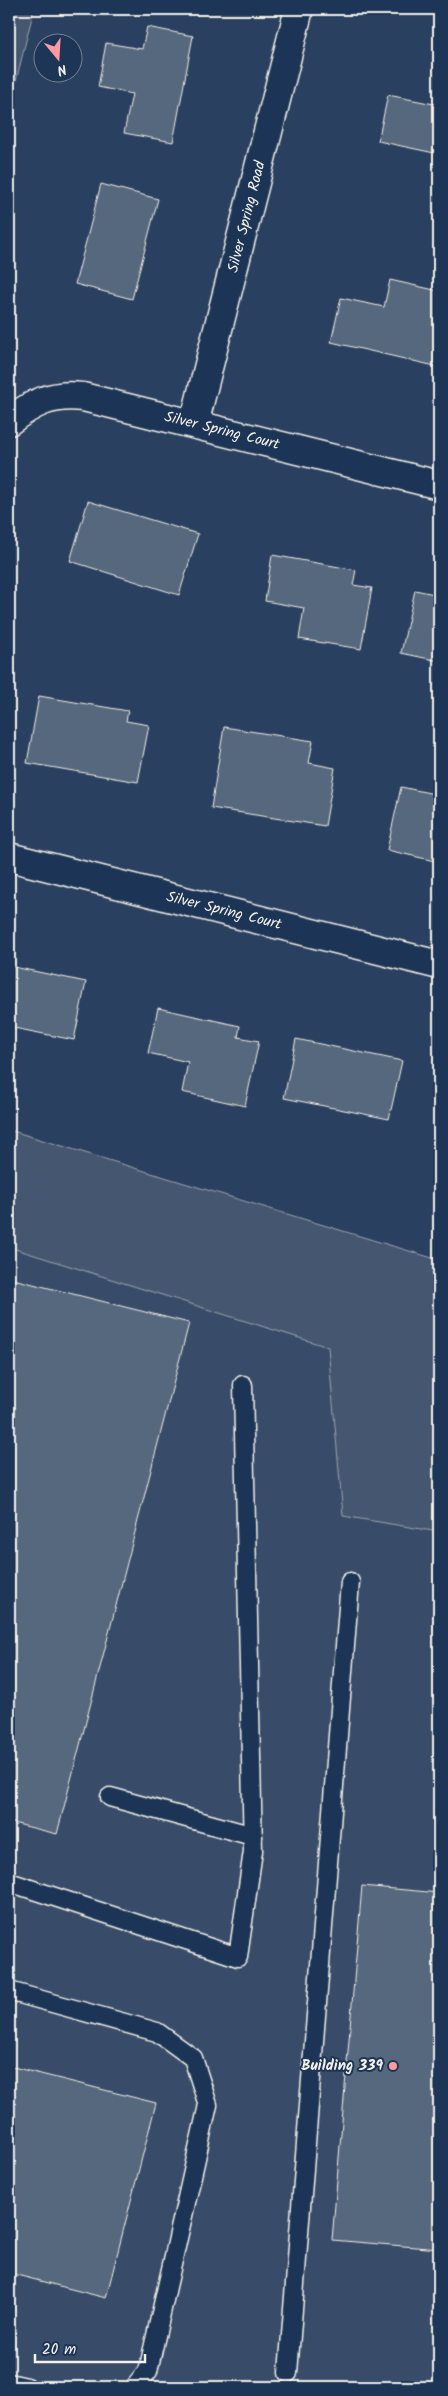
<svg xmlns="http://www.w3.org/2000/svg" width="448" height="2396" font-family="Kalam,sans-serif">
	<rect width="100%" height="100%" fill="#2a4060"/>
	<filter id="ink" filterUnits="userSpaceOnUse"><feTurbulence type="fractalNoise" baseFrequency=".02" numOctaves="2"/><feDisplacementMap in="SourceGraphic" scale="10" xChannelSelector="R" yChannelSelector="G"/><feConvolveMatrix kernelMatrix="1 2 1 2 8 2 1 2 1" color-interpolation-filters="sRGB"/></filter>
	<g filter="url(#ink)">
		<!-- built -->
		<polygon fill="#374c69" points="9,1129 70,1147 55,1207 439,1304 439,2387 9,2387"/>
		<!-- green -->
		<g fill="#445771" stroke="#9ca4ac">
			<polygon points="9,9 34,9 9,109"/>
			<polygon points="9,1130 439,1260 439,1532 343,1516 328,1347 9,1247"/>
		</g>
		<g fill="none" stroke-linecap="round" stroke-linejoin="round">
			<!-- stream -->
			<polyline stroke="#a1a8b0" stroke-width="11" points="9,13 10,9"/>
		</g>
		<!-- building -->
		<g fill="#56677d" stroke="#f4f1e8">
			<polygon points="147,27 193,36 173,142 124,133 132,94 98,87 106,43 142,49"/>
			<polygon points="388,95 439,105 439,154 378,141"/>
			<polygon points="101,184 158,199 132,299 75,284"/>
			<polygon points="390,280 439,291 439,349 435,366 331,342 341,298 384,307"/>
			<polygon points="88,501 198,534 179,595 70,561"/>
			<polygon points="272,555 356,570 353,585 372,588 361,649 299,639 304,608 265,601"/>
			<polygon points="415,590 439,595 439,661 401,653"/>
			<polygon points="39,696 128,711 126,721 149,725 138,782 27,763"/>
			<polygon points="224,727 313,741 309,763 335,768 325,826 211,808"/>
			<polygon points="401,787 439,795 439,862 387,850"/>
			<polygon points="9,966 86,982 74,1040 9,1027"/>
			<polygon points="158,1008 240,1026 238,1037 259,1041 245,1106 182,1092 188,1062 148,1053"/>
			<polygon points="296,1039 402,1061 389,1119 284,1098"/>
			<polygon points="9,1278 189,1323 57,1834 9,1822"/>
			<polygon points="362,1886 439,1893 439,2249 332,2240"/>
			<polygon points="9,2066 156,2103 106,2298 9,2273"/>
		</g>
		<g fill="none" stroke-linecap="round" stroke-linejoin="round">
			<!-- service casing -->
			<g stroke="#f4f1e8" stroke-width="21">
				<g id="service">
					<polyline points="110,1797 253,1836"/>
					<polyline points="9,1882 238,1957 253,1851 243,1385"/>
					<polyline points="9,1991 157,2032 193,2058 208,2105 148,2371 135,2387"/>
					<polyline points="288,2373 350,1582"/>
					<polyline points="9,2383 27,2387"/>
				</g>
			</g>
			<!-- minor casing -->
			<g stroke="#f4f1e8" stroke-width="31">
				<g id="minor">
					<path d="M9,421C33,403 52,393 83,397L439,485"/>
					<polyline points="194,424 299,9"/>
					<polyline points="9,857 439,965"/>
				</g>
			</g>
			<!-- service -->
			<use href="#service" stroke="#1d3557" stroke-width="18"/>
			<!-- minor -->
			<use href="#minor" stroke="#1d3557" stroke-width="28"/>
		</g>
	</g>
	<!-- markers -->
	<circle fill="#ff9aa2" stroke="#1d3557" stroke-width="2" cx="393" cy="2066" r="5"/>
	<g text-anchor="middle" dominant-baseline="central" stroke-width="4" stroke-linejoin="round" paint-order="stroke">
		<!-- street labels -->
		<g font-size="15" fill="#f4f1e8" stroke="#1d3557">
			<text transform="translate(247 217) rotate(-76)">Silver Spring Road</text>
			<text transform="translate(222 431) rotate(14)">Silver Spring Court</text>
			<text transform="translate(224 911) rotate(14)">Silver Spring Court</text>
		</g>
		<!-- poi labels -->
		<g font-size="15" font-weight="bold" fill="#f4f1e8" stroke="#1d3557" text-anchor="end">
			<text x="383" y="2066">Building 339</text>
		</g>
	</g>
	<!-- margin -->
	<rect width="448" height="2396" fill="none" stroke="#1d3557" stroke-width="30"/>
	<rect x="15" y="15" width="418" height="2366" fill="none" stroke="#f4f1e8" stroke-width="2" filter="url(#ink)"/>
	<!-- north arrow -->
	<g transform="translate(58 58) rotate(162)"><circle r="24" fill="#1d3557" stroke="#738091"/>
	<path d="M0-4L9 19L0 12L-9 19Z" fill="#ff9aa2"/>
	<text y="-8" font-size="14" font-weight="bold" text-anchor="middle" fill="#f4f1e8">N</text>
	</g>
	<!-- scale -->
	<path d="M35 2354v8h110v-8" fill="none" stroke="#f4f1e8" stroke-width="2.5"/>
	<text x="42" y="2354" font-size="15" fill="#f4f1e8" stroke="#1d3557" stroke-width="4" paint-order="stroke">20 m</text>
</svg>
